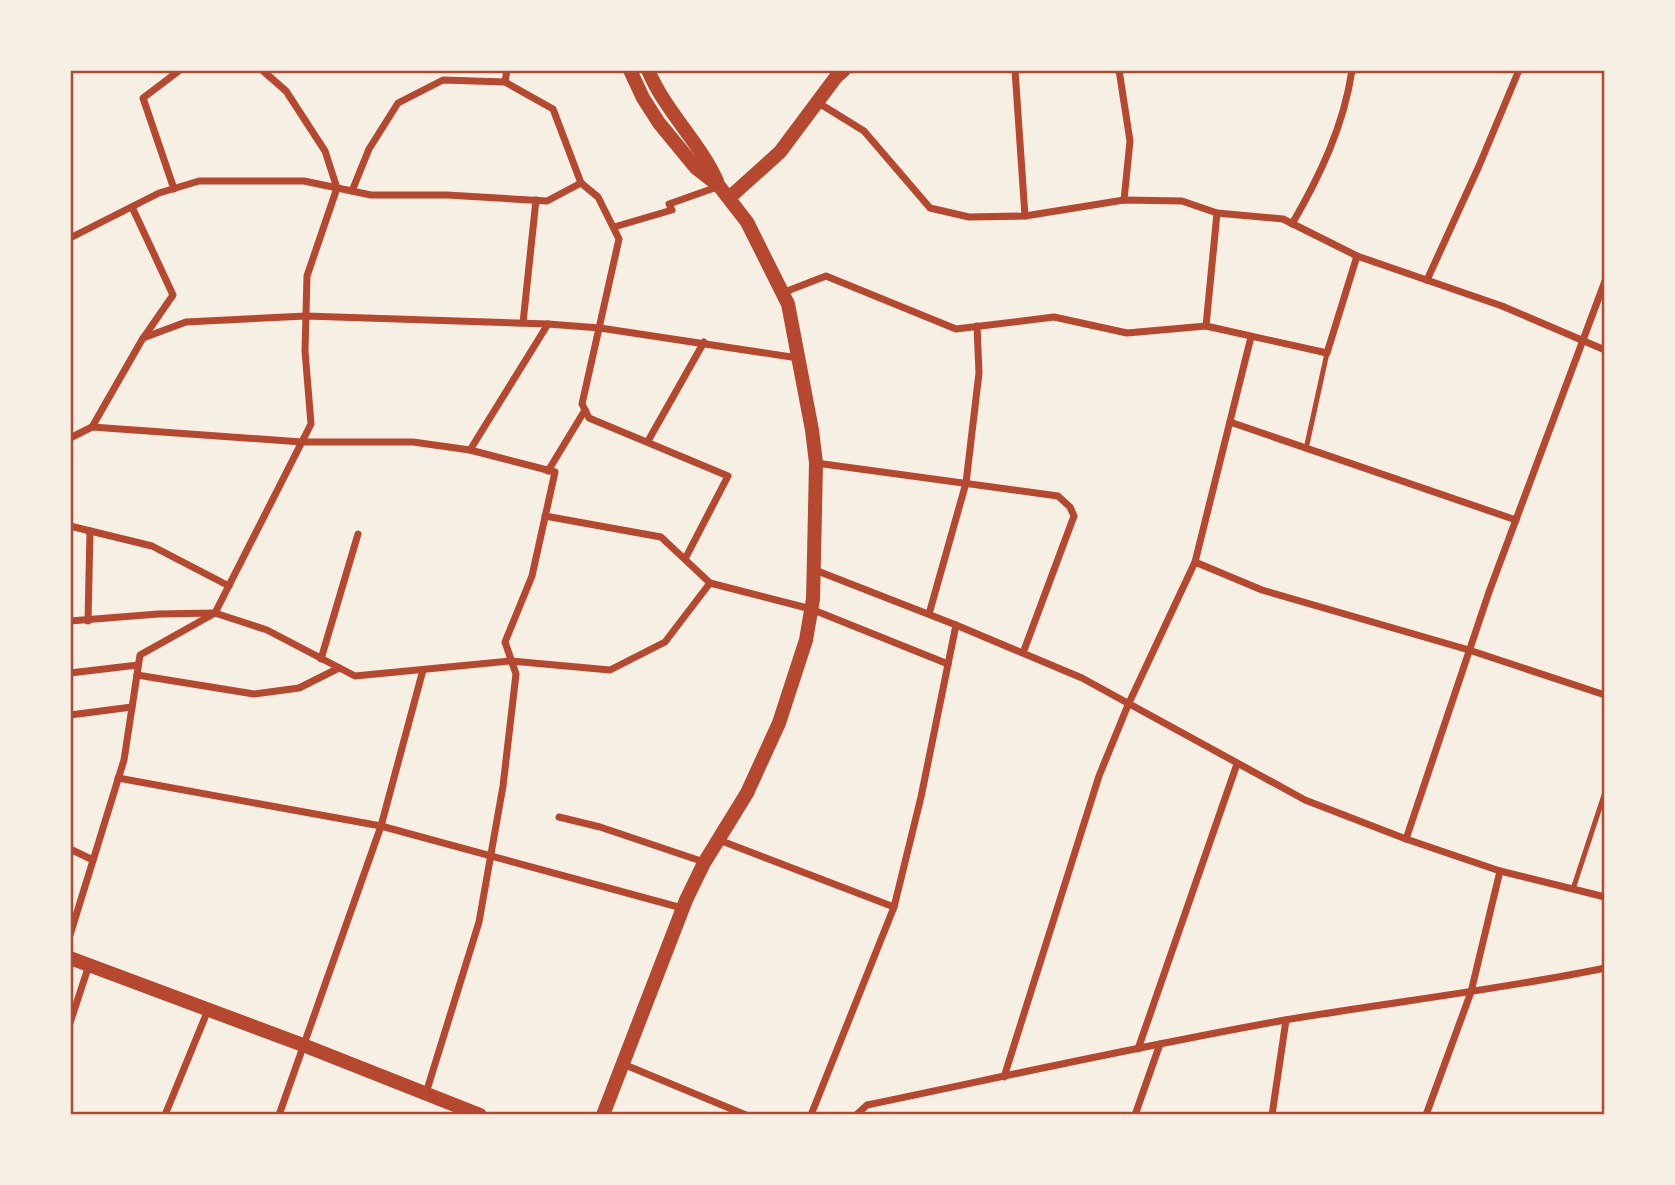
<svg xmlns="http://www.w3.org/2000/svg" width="1675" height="1185" font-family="Overpass,sans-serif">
	<rect width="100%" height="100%" fill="#f6efe4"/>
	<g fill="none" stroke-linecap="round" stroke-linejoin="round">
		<!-- service -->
		<g stroke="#b5482f" stroke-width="5">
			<polyline points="1306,449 1327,353"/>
			<polyline points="1573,889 1605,792"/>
		</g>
		<!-- minor -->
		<g stroke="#b5482f" stroke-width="7">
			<polyline points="1015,70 1025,216"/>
			<polyline points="1119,70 1130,141 1124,200"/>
			<polyline points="505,82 507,70"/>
			<polyline points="817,102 864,131 930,208 969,217 1025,216 1124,200 1182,201 1217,213 1283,219 1357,256 1502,306 1605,350"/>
			<polyline points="174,189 143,98 180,70"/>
			<polyline points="352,191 369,149 398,103 443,80 505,82 553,109 581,183 598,197 619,239 582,404 589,418 728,476 685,559"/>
			<polyline points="132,207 173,295 144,337"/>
			<polyline points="1217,213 1206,326 1327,353 1357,256"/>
			<path d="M1292,224C1320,176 1344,125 1352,70"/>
			<polyline points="614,227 672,210 669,204 717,187"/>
			<polyline points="70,238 159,193 199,181 304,181 371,195 447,195 547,201 581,183"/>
			<polyline points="1427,280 1479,166 1519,70"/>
			<polyline points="782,293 826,276 956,329 1054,317 1127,333 1206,326"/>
			<polyline points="523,323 536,200"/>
			<polyline points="1230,422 1516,520"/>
			<polyline points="92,427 143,338 186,322 306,316 548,324 600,328 798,358"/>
			<polyline points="70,438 92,427 302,442 413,442 470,450 555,472 532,576 505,642 516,674 503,786 479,922 426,1093"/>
			<polyline points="648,441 704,342"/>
			<polyline points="470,450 548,324"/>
			<polyline points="816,463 1058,496 1070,507 1074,516 1023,653"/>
			<polyline points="548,471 585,410"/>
			<polyline points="545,516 661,537 710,583 811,609 948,664"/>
			<polyline points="70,526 152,546 229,586"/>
			<polyline points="1195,562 1262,590 1469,650 1605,695"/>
			<polyline points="815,570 956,625 1082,678 1305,800 1406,839 1500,871 1605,897"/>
			<polyline points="929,614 966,483 979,373 977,326"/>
			<polyline points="70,621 158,614 215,613 267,630 355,676 511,661 610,670 665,642 710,583"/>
			<polyline points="88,621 90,531"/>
			<polyline points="321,659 358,534"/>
			<polyline points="70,673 138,665"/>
			<polyline points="137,675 254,694 299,688 339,668"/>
			<polyline points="70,715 132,707"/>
			<polyline points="118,778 381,826 682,908"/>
			<polyline points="559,817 600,827 704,862"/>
			<polyline points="1406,839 1489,592 1605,281"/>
			<polyline points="719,840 894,907"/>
			<polyline points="70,849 93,860"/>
			<polyline points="70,935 124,760 140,655 215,613 311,424 305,351 307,276 337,188 325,151 286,91 262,70"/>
			<polyline points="70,1023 89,965"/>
			<polyline points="1138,1049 1237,764"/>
			<polyline points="623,1064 746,1115"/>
			<polyline points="1004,1077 1099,776 1128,705 1195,562 1251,337"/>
			<polyline points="165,1115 208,1010"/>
			<polyline points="279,1115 381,826 423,670"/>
			<polyline points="811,1115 894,907 921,797 956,625"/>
			<path d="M856,1115L867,1105C1006,1076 1145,1045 1285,1020C1391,1002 1499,990 1605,968"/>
			<polyline points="1135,1115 1160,1044"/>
			<polyline points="1272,1115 1286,1020"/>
			<polyline points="1426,1115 1471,992 1500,871"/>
		</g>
		<!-- secondary -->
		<g stroke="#b5482f" stroke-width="14">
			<path d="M648,70C665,111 699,141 717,181"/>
			<polyline points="729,198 780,152 836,77 844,70"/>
			<polyline points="70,958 303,1045 480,1115"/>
			<polyline points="603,1115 686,900 704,863 747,793 779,723 806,640 813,599 814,557 816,463 812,430 788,304 747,222 719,186 696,168 659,123 643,98 630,70"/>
		</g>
	</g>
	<!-- border -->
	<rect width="1675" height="1185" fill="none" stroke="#f6efe4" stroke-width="144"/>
	<rect x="72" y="72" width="1531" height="1041" fill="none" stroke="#b5482f" stroke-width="2.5"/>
</svg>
